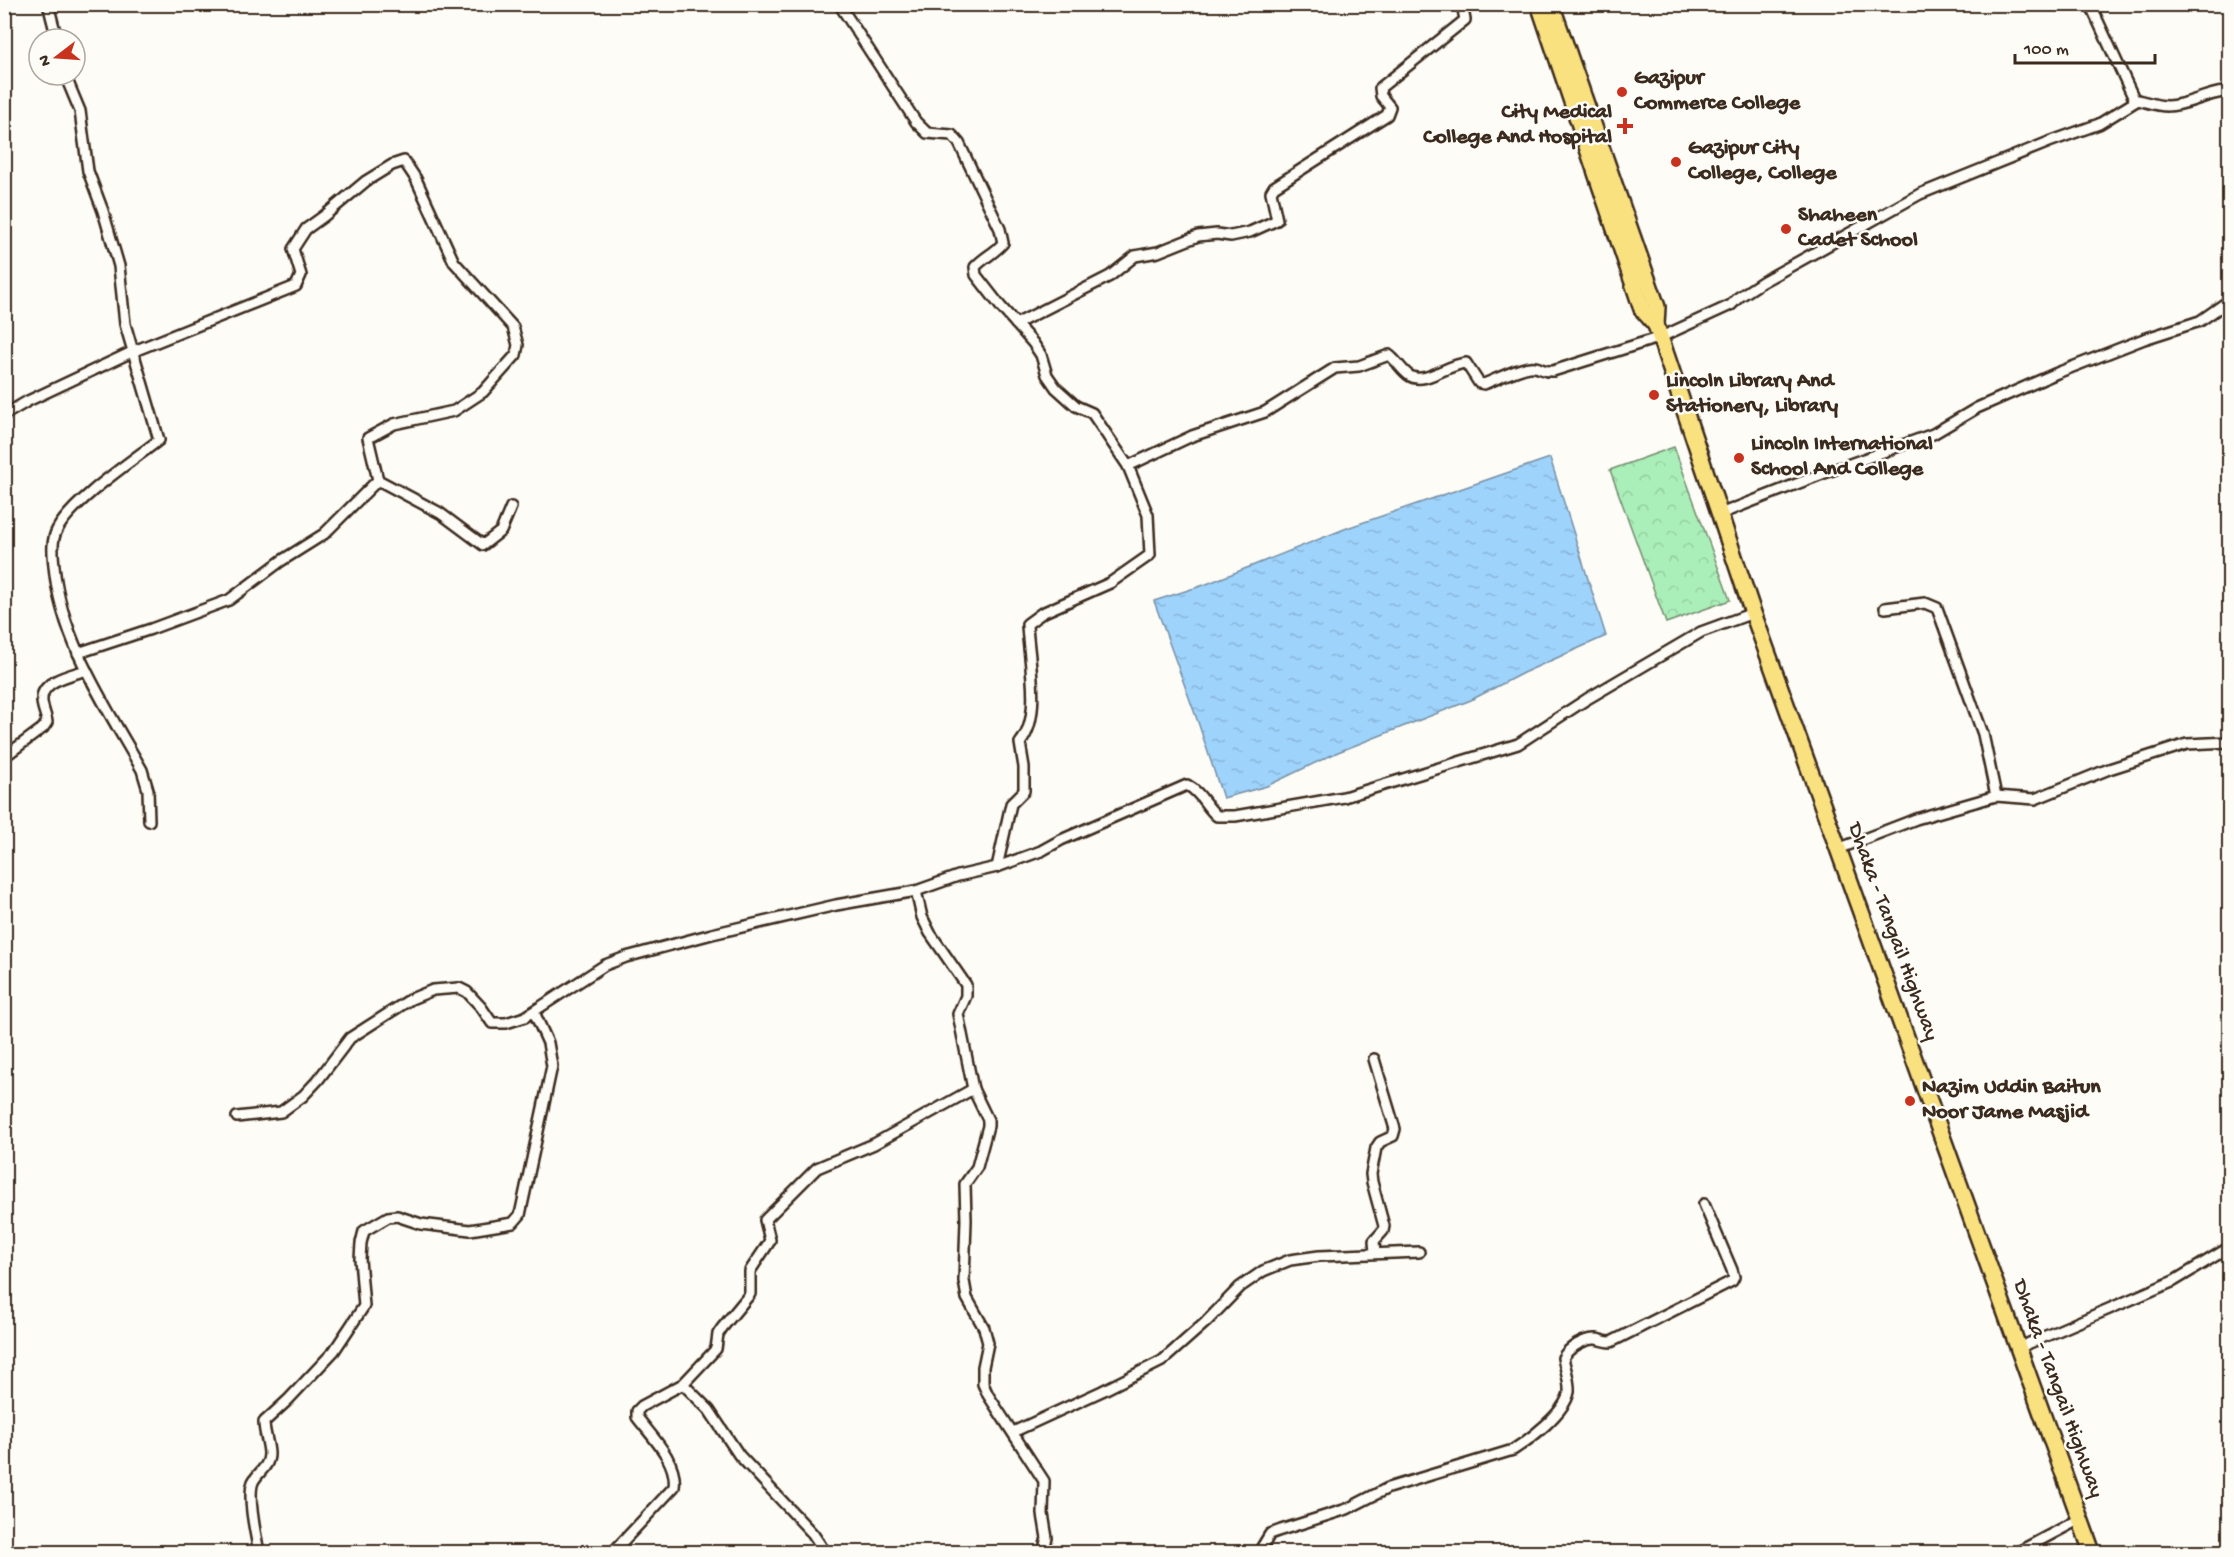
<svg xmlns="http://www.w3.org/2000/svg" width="2234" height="1557" font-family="'Gochi Hand',sans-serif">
	<defs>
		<pattern id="park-crowns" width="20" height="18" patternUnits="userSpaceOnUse" patternTransform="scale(1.5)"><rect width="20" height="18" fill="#aaefb9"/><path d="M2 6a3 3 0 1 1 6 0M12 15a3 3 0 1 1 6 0" fill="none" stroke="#93cd9f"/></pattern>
		<pattern id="water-ripples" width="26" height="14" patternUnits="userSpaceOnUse" patternTransform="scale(1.5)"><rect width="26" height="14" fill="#9ed3fc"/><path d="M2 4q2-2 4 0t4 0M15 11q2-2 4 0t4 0" fill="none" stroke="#89b5d8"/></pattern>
	</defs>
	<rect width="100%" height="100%" fill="#fdfcf7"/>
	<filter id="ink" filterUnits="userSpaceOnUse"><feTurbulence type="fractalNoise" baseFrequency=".0167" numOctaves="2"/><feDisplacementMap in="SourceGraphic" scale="12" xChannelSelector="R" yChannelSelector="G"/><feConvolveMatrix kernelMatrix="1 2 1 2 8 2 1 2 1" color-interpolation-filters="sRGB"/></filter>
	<g filter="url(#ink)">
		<!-- park -->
		<polygon fill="url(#park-crowns)" stroke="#728c6c" stroke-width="1.5" points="1674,447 1730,600 1666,623 1610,470"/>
		<!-- water -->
		<polygon fill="url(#water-ripples)" stroke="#768fa3" stroke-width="1.5" points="1550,458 1606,636 1523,673 1471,700 1338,752 1267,786 1223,798 1199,725 1154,601 1204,585 1347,528"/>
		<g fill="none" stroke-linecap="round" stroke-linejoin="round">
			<!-- minor casing -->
			<g stroke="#3b2a1e" stroke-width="14">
				<g id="minor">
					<polyline points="48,4 57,39"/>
					<path d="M839,4L916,122L927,133L952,135L959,143L1000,229L1003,243C995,253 984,257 975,267L976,275L1001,307L1033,343L1041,355L1047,375L1056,388L1076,406L1092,413L1128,466L1148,515L1150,555L1110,583L1042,613L1027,624C1028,658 1043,716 1020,743L1024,767V791L1011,804L997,867"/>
					<polyline points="2090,4 2135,101"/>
					<path d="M65,75L80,111L88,171L103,211L119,266L125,324L159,440C132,461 72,501 57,530C51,541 53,555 54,566C61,641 106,706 142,770L148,790L149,821"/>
					<polyline points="1016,324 1110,276 1135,256 1158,252 1198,236 1217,234 1231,236 1250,232 1277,220 1271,192 1274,187 1387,115 1390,107 1381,96 1380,88 1465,20 1462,4"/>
					<polyline points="4,415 28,401 134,351 296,286 301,275 293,249 306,229 324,216 366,181 392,165 404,161 416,179 454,262 513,327 518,345 516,355 483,392 454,411 394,424 368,438 378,480 440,513 483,545 501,531 511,507"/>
					<path d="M1128,466L1192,436L1265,412L1335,368L1359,366L1389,355C1397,361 1402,371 1410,376C1425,385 1448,364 1466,363L1479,383L1484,384C1495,380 1524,365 1535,367C1542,368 1543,372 1553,371L1661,337L1731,305L1739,297L1762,282L1920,194L2049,142L2099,124L2138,100C2147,102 2157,106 2167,106C2186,106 2205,94 2224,92L2230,96"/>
					<polyline points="1720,514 1822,474 1933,434 1977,408 2057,373 2144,339 2200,321 2230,300"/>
					<polyline points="1885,608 1925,603 1937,608 1983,734 1996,796"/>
					<polyline points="78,653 151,629 229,600 281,561 324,534 378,480"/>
					<path d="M4,757L43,728L47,722C46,714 41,706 42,698C43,680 72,675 86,670"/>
					<polyline points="1838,849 1916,819 1996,796 2035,799 2109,769 2187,744 2230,742"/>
					<polyline points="916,891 922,917 930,933 966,985 966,996 958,1014 973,1089 988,1120 988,1126 977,1167 965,1184 966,1220 964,1281 967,1298 984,1328 988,1343 983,1367 983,1384 988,1395 1044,1481 1043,1514 1047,1538 1043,1552"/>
					<polyline points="1374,1059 1395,1129 1393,1136 1380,1142 1376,1148 1371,1174 1372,1182 1384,1226 1383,1231 1374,1241 1375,1253"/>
					<path d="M237,1117L281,1112L303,1096L318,1080L350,1038L411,999L433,990L459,988L467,992L481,1007L492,1023H506L525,1017L605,965L626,957L712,934L836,905L916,891L958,876L997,867L1041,851L1061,840L1187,785C1202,793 1205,806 1217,816H1235L1344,797L1518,744L1587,699L1701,632L1753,613"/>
					<polyline points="2018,1348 2174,1281 2230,1247"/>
					<polyline points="683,1384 709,1410 739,1455 813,1534 825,1552"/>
					<polyline points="1013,1432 1102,1391 1162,1361 1206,1322 1240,1287 1263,1271 1290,1260 1319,1256 1419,1252"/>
					<path d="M259,1552C256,1536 247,1497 253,1482C258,1472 269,1467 269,1454C269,1444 264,1433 264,1422L288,1400L334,1351L364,1306L360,1259L361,1243L364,1231L388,1217L397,1216L421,1224L470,1230L513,1223L520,1215L552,1066L548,1043L534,1012"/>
					<path d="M613,1552L674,1487C678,1461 651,1436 637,1417V1411L642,1406L683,1384L716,1349L718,1334L722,1328L750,1294V1271L768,1244L770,1240L765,1220L817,1168L874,1144L973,1089"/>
					<path d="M1259,1552L1270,1534L1281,1530L1347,1509L1388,1488L1513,1450C1530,1439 1565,1413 1569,1392C1570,1381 1565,1368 1563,1358C1568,1348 1585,1338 1596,1339C1602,1340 1605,1342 1611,1342L1732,1281L1734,1277L1732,1270L1704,1204"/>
					<polyline points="2018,1552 2080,1519"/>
				</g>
			</g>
			<!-- trunk casing -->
			<g stroke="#3b2a1e" stroke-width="20">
				<g id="trunk">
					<polyline points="1539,4 1642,309 1656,325"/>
					<polyline points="1551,4 1657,307 1656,325 1753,613 2092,1552"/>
				</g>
			</g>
			<!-- minor -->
			<use href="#minor" stroke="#fdfcf7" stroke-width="9"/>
			<!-- trunk -->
			<use href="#trunk" stroke="#fae180" stroke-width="15"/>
		</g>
	</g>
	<!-- markers -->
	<g fill="#c8321e" stroke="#fdfcf7" stroke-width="2">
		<circle cx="1622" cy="92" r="6"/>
		<path d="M1622 117h6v6h6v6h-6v6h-6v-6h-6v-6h6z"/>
		<circle cx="1676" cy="162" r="6"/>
		<circle cx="1786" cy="229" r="6"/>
		<circle cx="1654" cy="395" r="6"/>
		<circle cx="1739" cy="458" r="6"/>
		<circle cx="1910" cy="1101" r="6"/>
	</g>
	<g text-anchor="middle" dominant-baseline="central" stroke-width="5" stroke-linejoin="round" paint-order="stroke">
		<!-- poi labels -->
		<g font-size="22" font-weight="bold" fill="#3b2a1e" stroke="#fdfcf7" text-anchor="start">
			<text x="1634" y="79">Gazipur<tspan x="1634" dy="25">Commerce College</tspan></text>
			<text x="1612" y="113" text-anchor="end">City Medical<tspan x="1612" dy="25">College And Hospital</tspan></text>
			<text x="1688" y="149">Gazipur City<tspan x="1688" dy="25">College, College</tspan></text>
			<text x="1798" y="216">Shaheen<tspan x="1798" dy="25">Cadet School</tspan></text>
			<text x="1666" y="382">Lincoln Library And<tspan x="1666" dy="25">Stationery, Library</tspan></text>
			<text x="1751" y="445">Lincoln International<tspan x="1751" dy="25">School And College</tspan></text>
			<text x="1922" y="1088">Nazim Uddin Baitun<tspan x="1922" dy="25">Noor Jame Masjid</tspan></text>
		</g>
		<!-- street labels -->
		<g font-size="22" fill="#3b2a1e" stroke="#fdfcf7">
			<text transform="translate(1892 932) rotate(70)">Dhaka - Tangail Highway</text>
			<text transform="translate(2057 1389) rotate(70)">Dhaka - Tangail Highway</text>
		</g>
	</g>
	<!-- margin -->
	<rect width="2234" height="1557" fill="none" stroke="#fdfcf7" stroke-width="24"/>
	<rect x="12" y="12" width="2210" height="1533" fill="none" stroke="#3b2a1e" stroke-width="2" filter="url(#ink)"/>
	<!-- north arrow -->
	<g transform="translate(57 57) rotate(253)"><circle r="28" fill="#fdfcf7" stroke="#afa8a0" stroke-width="1.5"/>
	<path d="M0-4.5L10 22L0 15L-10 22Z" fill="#c8321e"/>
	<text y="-9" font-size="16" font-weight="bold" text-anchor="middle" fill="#3b2a1e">N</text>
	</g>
	<!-- scale -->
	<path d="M2015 54v9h140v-9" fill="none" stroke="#3b2a1e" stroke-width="3"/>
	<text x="2024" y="54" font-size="18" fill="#3b2a1e" stroke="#fdfcf7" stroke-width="4.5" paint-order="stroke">100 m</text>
</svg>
